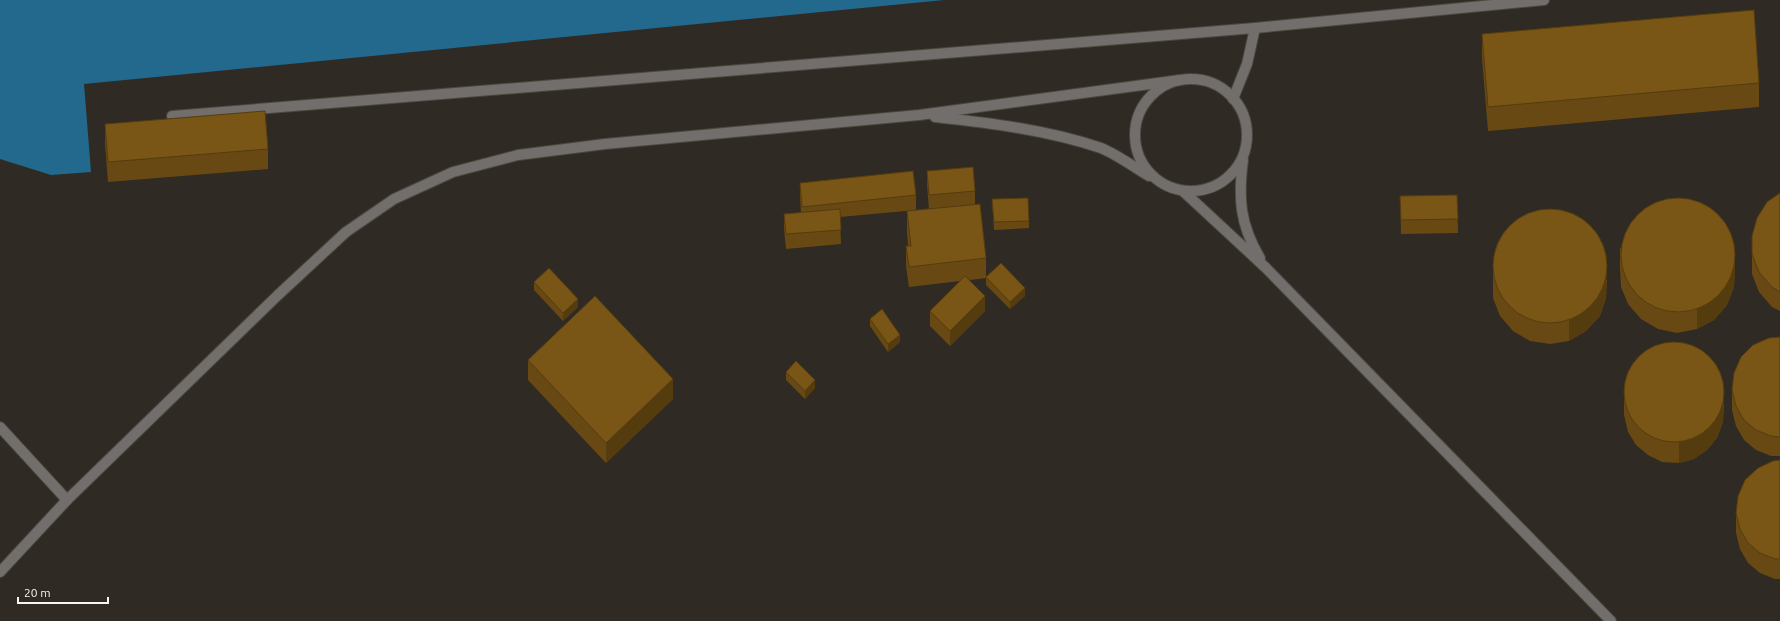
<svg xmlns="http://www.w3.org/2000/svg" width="1780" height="621" font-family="Ubuntu,sans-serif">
	<rect width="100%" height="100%" fill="#2f2a23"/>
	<!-- water -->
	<polygon fill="#23698e" points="0,0 944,0 84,84 91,172 51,175 0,159"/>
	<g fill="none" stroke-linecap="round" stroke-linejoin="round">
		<!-- lane casing -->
		<g stroke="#4b4640" stroke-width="12">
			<g id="lane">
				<polyline points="1233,99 1247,64 1255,28"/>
				<polyline points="172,116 1255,28 1544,0"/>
				<polyline points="0,427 67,500"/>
			</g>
		</g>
		<!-- street casing -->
		<g stroke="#4b4640" stroke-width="12">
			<g id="street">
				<circle cx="1191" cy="135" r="56"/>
				<path d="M935,117C990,123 1048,130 1101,148C1116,154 1134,167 1149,176"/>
				<path d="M1243,160C1238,198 1240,225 1260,258"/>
				<polyline points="1183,191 1266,268 1611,621"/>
				<polyline points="0,572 67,500 278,295 346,232 394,199 453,172 518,155 605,144 919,115 1180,80"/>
			</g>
		</g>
		<!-- lane -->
		<use href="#lane" stroke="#716e6b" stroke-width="10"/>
		<!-- street -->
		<use href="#street" stroke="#716e6b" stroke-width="10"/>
	</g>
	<!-- wall -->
	<g fill="#684913">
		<polygon points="1482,34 1759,83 1759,107 1488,131 1482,58"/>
		<polygon points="105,124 268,149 268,169 108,182 105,144"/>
		<polygon points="927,171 975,191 975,204 986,258 986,278 970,280 985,311 950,346 930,326 930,311 960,281 909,287 906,266 906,246 908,246 907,231 907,211 929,209 927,185"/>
		<polygon points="800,183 916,195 916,210 840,217 841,244 786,249 784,229 784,214 801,213 800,197"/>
		<polygon points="1780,193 1780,311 1772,307 1759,292 1752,274 1752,236"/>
		<polygon points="1457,195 1458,233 1401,234 1400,196"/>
		<polygon points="992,199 1029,221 1029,228 994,230"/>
		<polygon points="1620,248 1735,268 1734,287 1727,305 1714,320 1697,329 1677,333 1658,329 1641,319 1628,304 1621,287 1620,268"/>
		<polygon points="1493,260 1607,280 1606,298 1600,316 1586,331 1569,341 1550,344 1530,341 1513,331 1500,316 1493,298"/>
		<polygon points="986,277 1025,296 1010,309 986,285"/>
		<polygon points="534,282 578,307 563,321 534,290"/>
		<polygon points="870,319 900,342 888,352 870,326"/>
		<polygon points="1780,337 1780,456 1771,456 1756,450 1744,440 1736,426 1732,410 1732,390"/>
		<polygon points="528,360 673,399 606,463 528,380"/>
		<polygon points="786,372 815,388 805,399 786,380"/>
		<polygon points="1624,395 1724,404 1723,422 1717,438 1707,450 1694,459 1679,463 1662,462 1648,455 1636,445 1628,432 1624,415"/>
		<polygon points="1780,460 1780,579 1775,579 1760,573 1748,563 1740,549 1736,533 1736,513"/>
	</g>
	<!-- shaded-wall -->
	<g fill="#553c0f">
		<polygon points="1735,248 1735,268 1734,287 1727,305 1714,320 1697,329 1697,309"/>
		<polygon points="1607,260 1606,298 1600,316 1586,331 1569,341 1569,321"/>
		<polygon points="1025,288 1025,296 1010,309 1010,302"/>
		<polygon points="985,296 985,311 950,346 950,331"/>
		<polygon points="578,299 578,307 563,321 563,313"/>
		<polygon points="900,335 900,342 888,352 888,344"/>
		<polygon points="673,379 673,399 606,463 606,443"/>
		<polygon points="815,380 815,388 805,399 805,391"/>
		<polygon points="1724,384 1723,422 1717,438 1707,450 1694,459 1679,463 1679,443"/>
	</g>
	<!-- building -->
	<g fill="#795516" stroke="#553c0f">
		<polygon points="1754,10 1759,83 1488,107 1482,34"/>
		<polygon points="265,111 268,149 108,162 105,124"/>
		<polygon points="973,167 975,191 929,195 927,171"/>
		<polygon points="913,171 916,195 802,207 800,183"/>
		<polygon points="1780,193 1780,292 1772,287 1759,272 1752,254 1752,236 1757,218 1767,202"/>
		<polygon points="1457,195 1458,219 1401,220 1400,196"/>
		<circle cx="1678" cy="255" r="57"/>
		<polygon points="1028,198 1029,221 994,222 992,199"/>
		<polygon points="980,204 986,258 909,267 906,246 911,246 907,211"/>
		<circle cx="1550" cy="266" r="57"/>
		<polygon points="840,209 841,230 786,234 784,214"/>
		<polygon points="1001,263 1025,288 1010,302 986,277"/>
		<polygon points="549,268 578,299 563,313 534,282"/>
		<polygon points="965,276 985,296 950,331 930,311"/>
		<polygon points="595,296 673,379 606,443 528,360"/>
		<polygon points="882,309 900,335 888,344 870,319"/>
		<polygon points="1780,337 1780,437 1771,436 1756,430 1744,420 1736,406 1732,390 1734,373 1741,357 1753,345 1769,338"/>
		<circle cx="1674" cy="392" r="50"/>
		<polygon points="796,361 815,380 805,391 786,372"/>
		<polygon points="1780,460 1780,559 1775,559 1760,553 1748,543 1740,529 1736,513 1738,496 1745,480 1758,468 1773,461"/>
	</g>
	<!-- scale -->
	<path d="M18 597v6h90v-6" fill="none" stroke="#f8f4f0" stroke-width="2"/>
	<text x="24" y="597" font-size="12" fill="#f8f4f0" stroke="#2f2a23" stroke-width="3" paint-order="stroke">20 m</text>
</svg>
